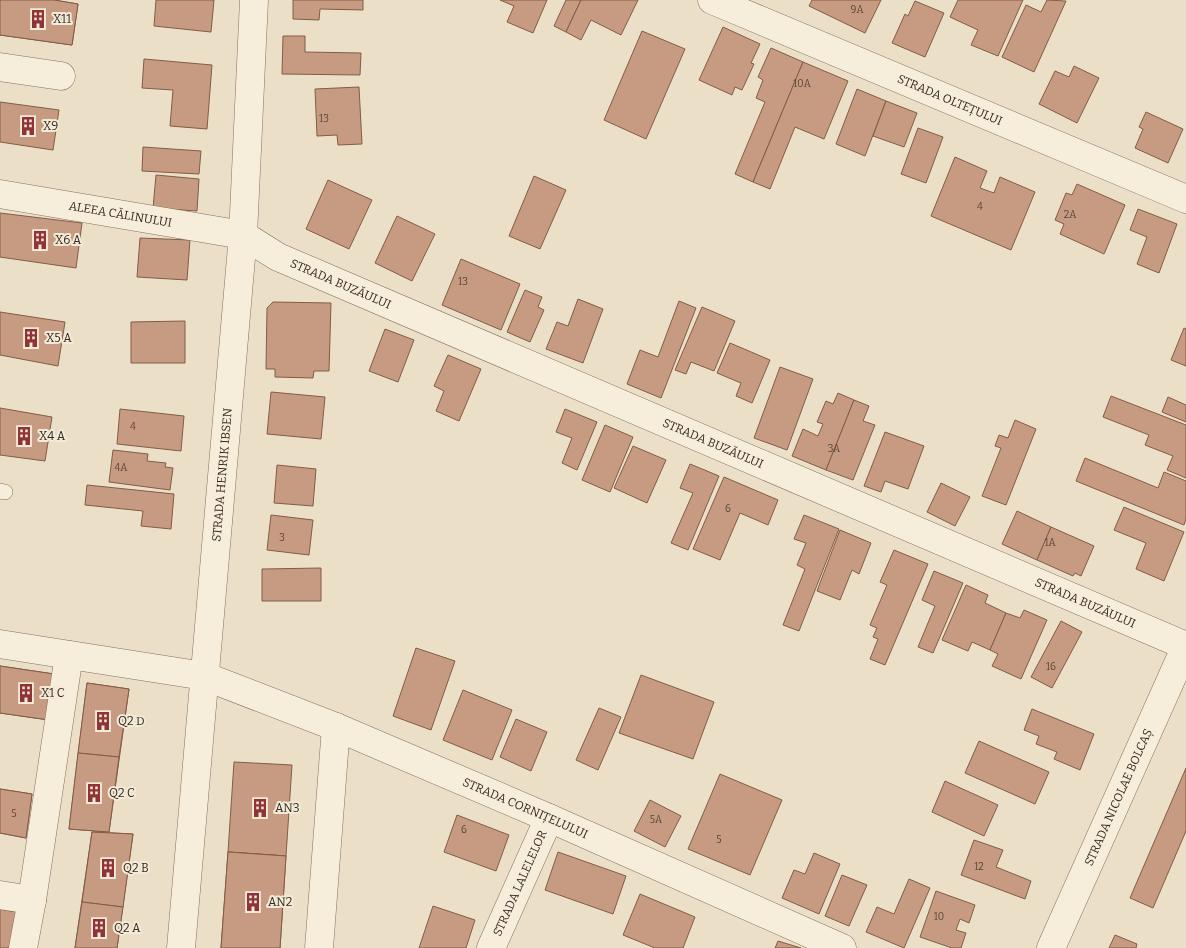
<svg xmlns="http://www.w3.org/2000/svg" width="1186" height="948" font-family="Bitter,serif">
	<rect width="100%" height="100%" fill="#ebdfc8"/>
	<!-- building -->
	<g fill="#c69b81" stroke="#825c46">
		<polygon points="0,0 54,0 78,4 72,45 0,35"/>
		<polygon points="0,0 54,0 78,4 72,45 0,35"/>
		<polygon points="156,0 214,0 211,32 154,26"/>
		<polygon points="293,0 363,0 363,10 320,9 319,20 293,19"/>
		<polygon points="500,0 547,0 533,33 507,22 514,6"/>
		<polygon points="566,0 581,0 566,32 554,26"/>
		<polygon points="581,0 638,0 621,35 591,20 581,40 566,32"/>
		<polygon points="812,0 881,0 865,33 809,6"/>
		<polygon points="958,0 1023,0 998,56 971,45 978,30 950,17"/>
		<polygon points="1047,0 1066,1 1034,72 1002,57 1026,5 1041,12"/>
		<polygon points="915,1 944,13 925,57 892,43 905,14 908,16"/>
		<polygon points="723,27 760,44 751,63 754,64 742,90 735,87 732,95 699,80"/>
		<polygon points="642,31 685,49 646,139 604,120"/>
		<polygon points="283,36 305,36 305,52 361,53 360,75 282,74"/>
		<polygon points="771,48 803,62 753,182 735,174 765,102 756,98 763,80 758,77"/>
		<polygon points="144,59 212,65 207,129 170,126 173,90 142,88"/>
		<polygon points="803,62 848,81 824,139 795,127 770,189 753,182"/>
		<polygon points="1074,66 1099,78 1077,123 1039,104 1055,71 1069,77"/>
		<polygon points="359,87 362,144 338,145 337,135 317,136 315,89"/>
		<polygon points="857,89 886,101 865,156 836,144"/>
		<polygon points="886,101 917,113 904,147 873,136"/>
		<polygon points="0,102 59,110 53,150 0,142"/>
		<polygon points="1146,112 1183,129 1168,163 1135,148 1143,129 1139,127"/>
		<polygon points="918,128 943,137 926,183 901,174"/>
		<polygon points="143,147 201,151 199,174 142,171"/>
		<polygon points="955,157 987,171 980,188 994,193 1000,177 1035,192 1011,250 931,216"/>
		<polygon points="156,175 199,179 197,211 153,208"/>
		<polygon points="534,176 566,190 540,249 509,236"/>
		<polygon points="328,180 372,200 349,249 306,229"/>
		<polygon points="1077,184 1125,205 1104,254 1060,234 1064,224 1055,220 1066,193 1072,195"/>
		<polygon points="1138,209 1177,224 1159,273 1137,264 1147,237 1130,230"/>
		<polygon points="0,213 82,223 76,268 0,257"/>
		<polygon points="397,216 435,234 412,281 375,263"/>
		<polygon points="140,238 190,240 187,280 137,277"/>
		<polygon points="461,259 520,284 501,330 442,305"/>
		<polygon points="525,290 542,297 538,307 544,310 530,342 507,332"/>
		<polygon points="578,299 603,309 583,363 546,349 557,322 568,326"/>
		<polygon points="679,301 696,308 661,398 627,384 640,350 658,357"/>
		<polygon points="273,302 331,303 329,371 314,371 313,378 275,377 275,369 266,369 267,308"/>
		<polygon points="702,307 735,321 714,371 691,362 686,374 675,370"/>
		<polygon points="0,312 65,322 58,366 0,355"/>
		<polygon points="185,321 185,363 131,363 131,322"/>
		<polygon points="1184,328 1186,329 1186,366 1171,360"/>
		<polygon points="385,329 414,340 398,382 369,371"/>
		<polygon points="730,343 770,360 752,403 736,396 741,383 717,373"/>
		<polygon points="448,355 481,369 459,421 436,411 444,391 434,386"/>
		<polygon points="780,367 813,379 787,450 754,438"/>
		<polygon points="271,392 325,397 321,439 267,434"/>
		<polygon points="838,393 854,400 826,470 792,456 803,429 818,436 823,424 817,422 826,401 833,404"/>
		<polygon points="1111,396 1186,425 1186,478 1167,470 1173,456 1145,445 1149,435 1103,417"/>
		<polygon points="1168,397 1186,405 1186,422 1162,412"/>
		<polygon points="854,400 869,406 863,421 875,425 853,480 826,470"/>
		<polygon points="0,408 52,417 45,461 0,455"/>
		<polygon points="120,409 184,416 181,451 117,444"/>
		<polygon points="565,409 597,422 577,470 562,463 572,438 556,432"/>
		<polygon points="1015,420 1036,429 1006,505 982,496 1001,448 995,446 999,435 1008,438"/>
		<polygon points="605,425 633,437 610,492 582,480"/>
		<polygon points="885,432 924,446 908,489 885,481 881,492 864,486"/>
		<polygon points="633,446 666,460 647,503 614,488"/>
		<polygon points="113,450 148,454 147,461 166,463 165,467 173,468 170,490 109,482"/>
		<polygon points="1085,458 1158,488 1164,472 1186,481 1186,519 1184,525 1076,481"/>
		<polygon points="690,464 719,476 688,550 671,543 693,493 680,488"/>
		<polygon points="277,465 316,469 313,506 274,503"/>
		<polygon points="724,477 778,500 768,525 740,513 720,560 693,549"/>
		<polygon points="941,483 970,497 955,526 927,512"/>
		<polygon points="87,485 174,494 171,529 141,526 143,511 85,505"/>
		<polygon points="1124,507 1184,532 1164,581 1136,569 1146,543 1114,530"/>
		<polygon points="1017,511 1051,527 1037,560 1002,544"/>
		<polygon points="271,515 313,520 309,555 267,550"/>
		<polygon points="804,515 839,529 799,631 783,625 805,569 797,565 806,543 794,539"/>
		<polygon points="1051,527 1094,546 1081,576 1075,573 1073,576 1037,560"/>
		<polygon points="840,530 871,543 859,574 852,570 840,600 817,591"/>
		<polygon points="894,550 928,564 885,665 870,659 878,639 873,637 877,628 870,625 887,585 880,582"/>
		<polygon points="321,568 321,601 262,601 262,569"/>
		<polygon points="934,571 963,583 933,653 918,647 935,606 922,600"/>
		<polygon points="966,585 988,595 985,603 1006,613 990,650 972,642 968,651 942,640"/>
		<polygon points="1024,610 1047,620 1021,679 992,666 998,654 990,650 1006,613 1020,618"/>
		<polygon points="1061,621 1082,632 1052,688 1031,677"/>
		<polygon points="416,648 455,661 431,730 393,716"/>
		<polygon points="0,666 54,674 49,720 0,713"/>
		<polygon points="0,666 54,674 49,720 0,713"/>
		<polygon points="641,675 714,702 693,759 619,733"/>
		<polygon points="87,683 129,689 109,832 69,829"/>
		<polygon points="87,683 129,689 119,757 78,753"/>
		<polygon points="463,690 512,710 492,760 443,740"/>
		<polygon points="599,708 621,717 598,770 576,760"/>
		<polygon points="1032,709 1094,734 1080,770 1054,759 1057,752 1036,744 1039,736 1024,730"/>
		<polygon points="516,719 547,732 531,771 500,757"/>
		<polygon points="979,741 1049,772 1035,804 965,773"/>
		<polygon points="78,753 119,757 109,832 69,829"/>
		<polygon points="234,762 292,765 286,856 228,852"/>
		<polygon points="1186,768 1186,831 1153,908 1130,898"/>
		<polygon points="720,774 782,800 750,875 688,849"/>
		<polygon points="945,781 998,805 984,836 932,812"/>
		<polygon points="0,789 32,794 26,838 0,833"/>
		<polygon points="0,789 32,794 26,838 0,833"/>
		<polygon points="650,800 681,816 665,847 634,831"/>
		<polygon points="457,815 509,835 496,871 444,852"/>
		<polygon points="92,832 133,834 117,948 75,948"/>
		<polygon points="92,832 133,834 123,907 82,902"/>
		<polygon points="974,840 1003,850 996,867 1031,881 1025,899 961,875"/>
		<polygon points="228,852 286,856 280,948 221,948"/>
		<polygon points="228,852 286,856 280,948 221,948"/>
		<polygon points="558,852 626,876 613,914 545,890"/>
		<polygon points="814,853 840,864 819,914 782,898 794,870 805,874"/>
		<polygon points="842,875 867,885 849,926 825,916"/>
		<polygon points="909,879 930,888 904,948 866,932 877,907 894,914"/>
		<polygon points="936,891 975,905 969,923 960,919 956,930 966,933 961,948 952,948 920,937"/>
		<polygon points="640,894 695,917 683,948 655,948 623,935"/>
		<polygon points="82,902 123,907 117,948 75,948"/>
		<polygon points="433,906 475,920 466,948 419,948"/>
		<polygon points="0,909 16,912 11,948 0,948"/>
		<polygon points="0,909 16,912 11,948 0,948"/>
		<polygon points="1115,935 1137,944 1136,948 1109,948"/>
		<polygon points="778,941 801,948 775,948"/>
	</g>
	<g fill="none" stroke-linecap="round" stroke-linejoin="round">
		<!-- service casing -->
		<g stroke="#85715e" stroke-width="16">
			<polyline id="service" points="0,491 5,492"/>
		</g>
		<!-- minor casing -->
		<g stroke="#85715e" stroke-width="29">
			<g id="minor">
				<path id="s1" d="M712,0L1186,199"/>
				<polyline points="0,67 61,76"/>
				<path id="s2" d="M0,194L243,235L278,257L1186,646"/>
				<path id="s3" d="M0,644L204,676L336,727L549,818L842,948"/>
				<polyline points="0,895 32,900"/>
				<polyline points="23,948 32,900 69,655"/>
				<path id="s4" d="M181,948L243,235L254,0"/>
				<polyline points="319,948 336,727"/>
				<path id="s5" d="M491,948L549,818"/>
				<path id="s6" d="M1051,948L1186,646"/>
			</g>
		</g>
		<!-- service -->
		<use href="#service" stroke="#f6edda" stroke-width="15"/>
		<!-- minor -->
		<use href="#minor" stroke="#f6edda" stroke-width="28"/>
	</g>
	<!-- icons -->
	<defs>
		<g id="building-bare" transform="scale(1.5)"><path d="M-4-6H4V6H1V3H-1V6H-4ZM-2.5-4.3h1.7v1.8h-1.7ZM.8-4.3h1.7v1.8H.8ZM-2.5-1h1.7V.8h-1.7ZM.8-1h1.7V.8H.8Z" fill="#8f3337" stroke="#f3ead7" stroke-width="2.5" paint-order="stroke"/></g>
	</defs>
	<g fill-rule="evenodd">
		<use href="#building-bare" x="38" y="19"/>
		<use href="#building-bare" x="28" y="126"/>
		<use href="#building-bare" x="40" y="240"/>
		<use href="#building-bare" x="31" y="338"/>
		<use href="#building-bare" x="24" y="436"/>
		<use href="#building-bare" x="26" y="693"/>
		<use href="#building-bare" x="103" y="721"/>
		<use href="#building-bare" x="94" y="793"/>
		<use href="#building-bare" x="260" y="808"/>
		<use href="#building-bare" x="108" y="868"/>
		<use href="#building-bare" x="253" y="902"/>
		<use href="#building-bare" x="99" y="928"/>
	</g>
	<g text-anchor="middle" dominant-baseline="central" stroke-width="4" stroke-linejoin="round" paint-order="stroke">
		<!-- number labels -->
		<g font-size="10" fill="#5b4639">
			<text x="857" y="10">9A</text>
			<text x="802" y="84">10A</text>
			<text x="324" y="119">13</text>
			<text x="980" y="207">4</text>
			<text x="1070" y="215">2A</text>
			<text x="463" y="282">13</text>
			<text x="133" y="427">4</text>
			<text x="834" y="449">3A</text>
			<text x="121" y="468">4A</text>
			<text x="728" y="509">6</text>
			<text x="282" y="538">3</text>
			<text x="1050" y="543">1A</text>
			<text x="1051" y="667">16</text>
			<text x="14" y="814">5</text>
			<text x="656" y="820">5A</text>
			<text x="464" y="830">6</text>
			<text x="719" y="840">5</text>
			<text x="979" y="867">12</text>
			<text x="939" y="917">10</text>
		</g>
		<!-- poi labels -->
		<g font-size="12" fill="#372a21" stroke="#f3ead7" text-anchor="start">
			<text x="53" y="19">X11</text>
			<text x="43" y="126">X9</text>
			<text x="55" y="240">X6 A</text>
			<text x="46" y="338">X5 A</text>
			<text x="39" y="436">X4 A</text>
			<text x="41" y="693">X1 C</text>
			<text x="118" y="721">Q2 D</text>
			<text x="109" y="793">Q2 C</text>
			<text x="275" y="808">AN3</text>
			<text x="123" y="868">Q2 B</text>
			<text x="268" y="902">AN2</text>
			<text x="114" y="928">Q2 A</text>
		</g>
		<!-- street labels -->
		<g font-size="12" fill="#372a21" stroke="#f3ead7">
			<text stroke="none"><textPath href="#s1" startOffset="258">STRADA OLTEȚULUI</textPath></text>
			<text stroke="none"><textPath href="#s2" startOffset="122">ALEEA CĂLINULUI</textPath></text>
			<text stroke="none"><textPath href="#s2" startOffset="356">STRADA BUZĂULUI</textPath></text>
			<text stroke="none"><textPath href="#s2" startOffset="761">STRADA BUZĂULUI</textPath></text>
			<text stroke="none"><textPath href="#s4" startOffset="475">STRADA HENRIK IBSEN</textPath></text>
			<text stroke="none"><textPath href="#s2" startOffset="1166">STRADA BUZĂULUI</textPath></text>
			<text stroke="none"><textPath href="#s6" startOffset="165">STRADA NICOLAE BOLCAȘ</textPath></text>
			<text stroke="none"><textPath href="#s3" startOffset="554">STRADA CORNIȚELULUI</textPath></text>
			<text stroke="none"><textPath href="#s5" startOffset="71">STRADA LALELELOR</textPath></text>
		</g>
	</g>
</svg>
